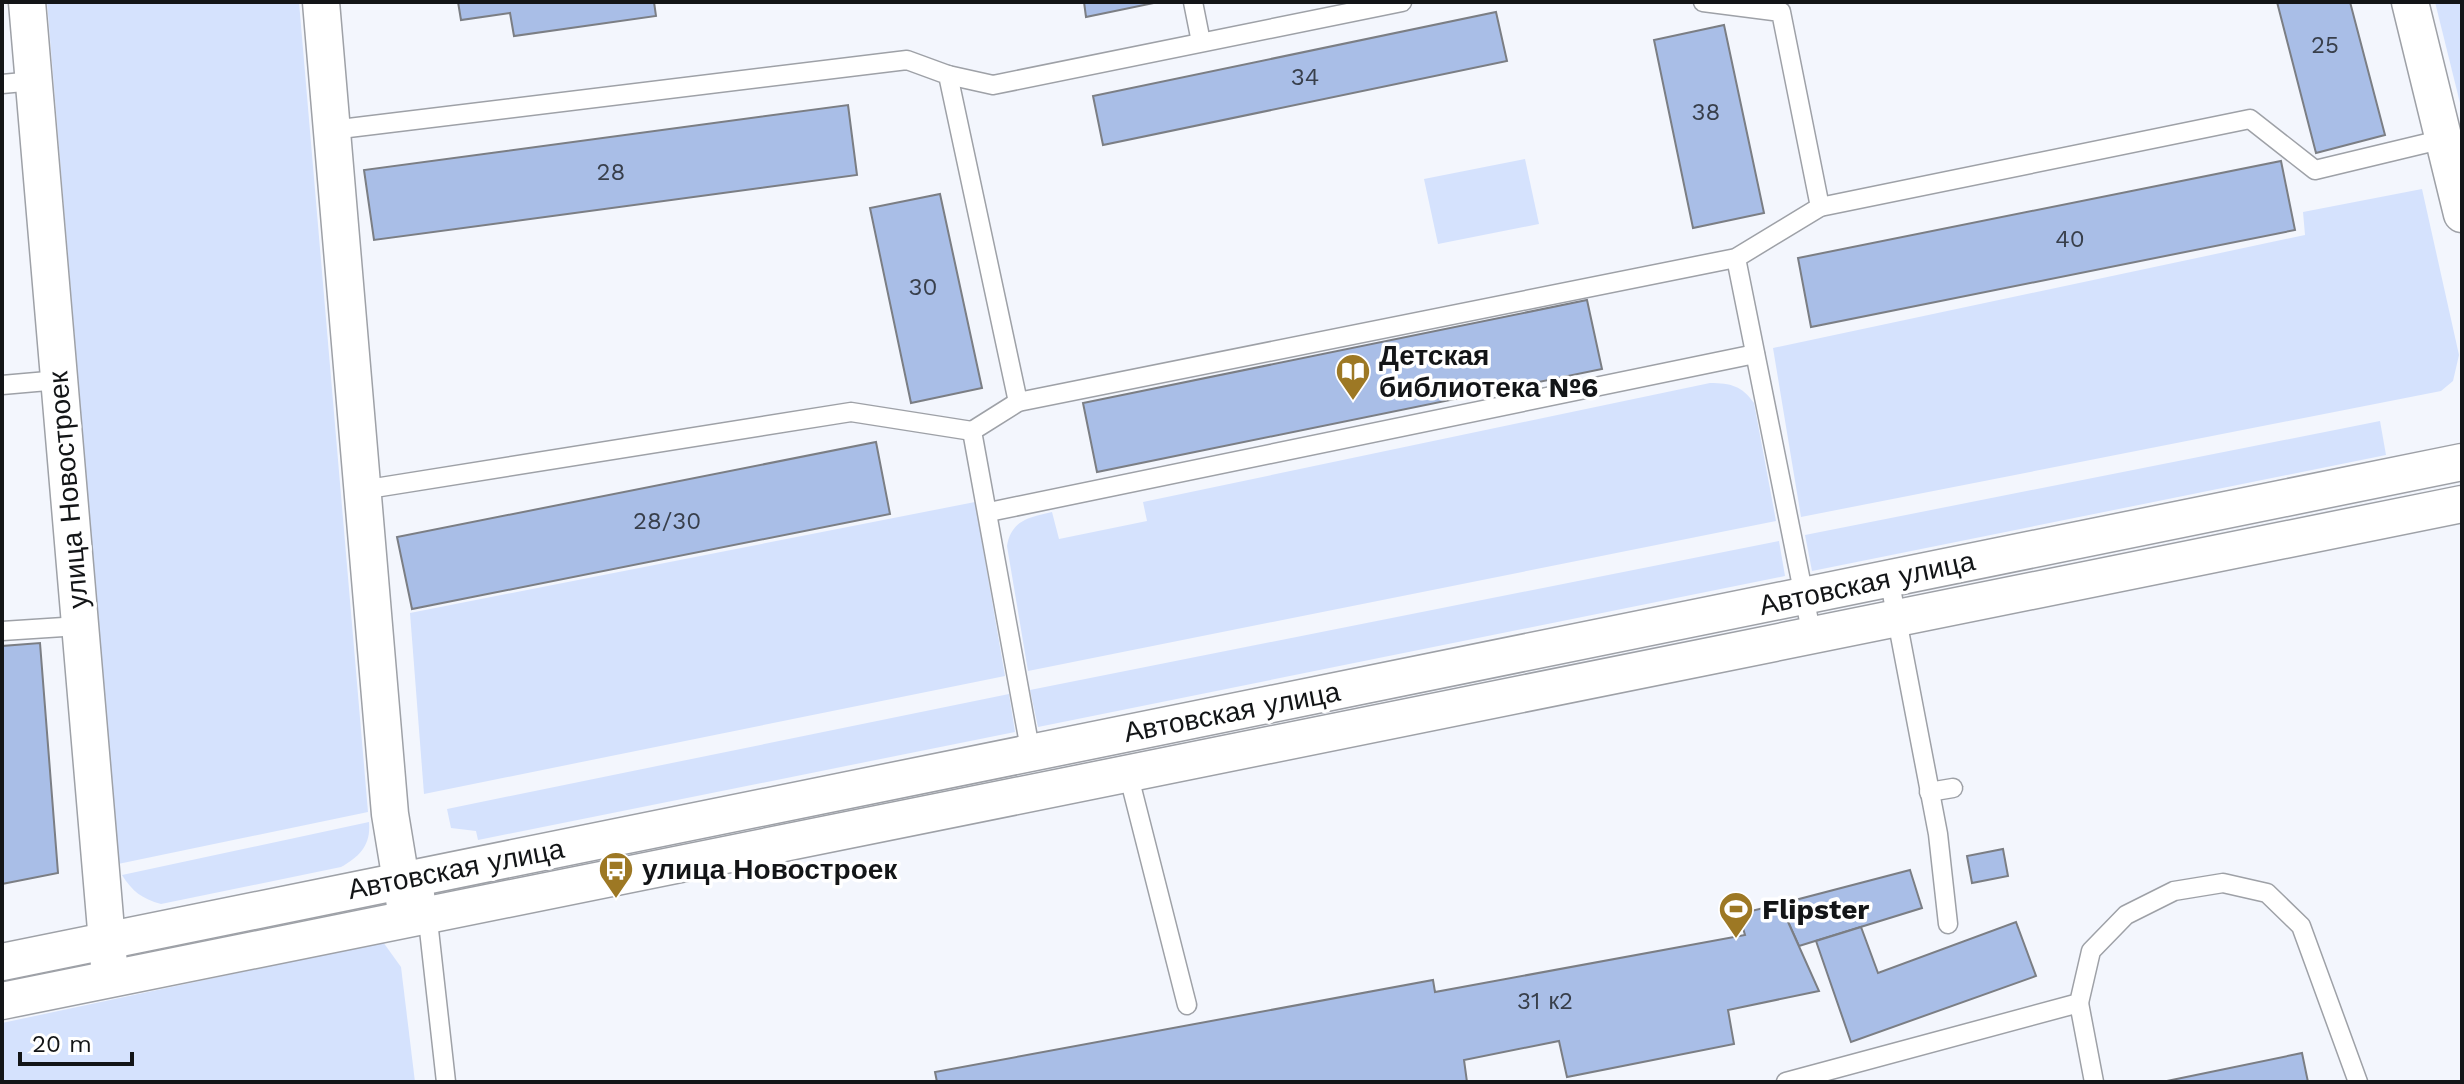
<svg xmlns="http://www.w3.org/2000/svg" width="2464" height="1084" font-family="'Work Sans',sans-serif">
	<rect width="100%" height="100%" fill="#f3f6fd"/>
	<!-- green -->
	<g fill="#d5e2fd">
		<polygon points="47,2 299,2 368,812 118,864"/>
		<polygon points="2435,2 2462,2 2462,111"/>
		<polygon points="1525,159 1539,224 1438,244 1424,179"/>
		<polygon points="2422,189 2459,355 2453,381 2441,391 1801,517 1773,348 2305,235 2303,212"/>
		<path d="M1710,383C1731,383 1742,386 1754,403L1776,521L1028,671L1007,546C1011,520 1030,517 1052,512L1059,539L1147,521L1143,502Z"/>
		<polygon points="2380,421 2386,455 1812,571 1805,535"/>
		<polygon points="975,502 1005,676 424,794 410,613"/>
		<polygon points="1779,541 1785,576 1038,727 1030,690"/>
		<polygon points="1009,694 1015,732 478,840 476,831 451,828 447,809"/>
		<path d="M369,822C371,845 360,856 341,867L161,904C142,899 132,891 122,875Z"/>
		<polygon points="383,942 401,967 415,1082 2,1082 2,1023"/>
	</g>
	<!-- building -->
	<g fill="#a9bee7" stroke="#7b7e84" stroke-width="2">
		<polygon points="458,2 654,2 656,16 514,36 510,13 461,20"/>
		<polygon points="1084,2 1154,2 1154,3 1086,17"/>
		<polygon points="2277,2 2350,2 2385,135 2316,153"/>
		<polygon points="1496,12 1507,61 1103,145 1093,96"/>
		<polygon points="1724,25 1764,213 1693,228 1654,40"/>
		<polygon points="848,105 857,175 374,240 364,170"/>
		<polygon points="2281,161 2295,230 1811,327 1798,258"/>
		<polygon points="940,194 982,388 911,403 870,208"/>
		<polygon points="1587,300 1602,369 1097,472 1083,403"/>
		<polygon points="876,442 890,514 412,609 397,537"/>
		<polygon points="40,643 58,873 2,884 2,646"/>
		<polygon points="2003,849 2008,876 1972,883 1967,856"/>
		<polygon points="1910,870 1922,908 1799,946 1780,904"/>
		<polygon points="1780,904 1819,991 1728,1010 1734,1044 1567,1077 1559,1041 1464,1060 1467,1082 937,1082 935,1072 1433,980 1435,992 1745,935 1739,914"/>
		<polygon points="2016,922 2036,976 1851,1042 1816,941 1861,927 1878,973"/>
		<polygon points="2302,1053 2308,1082 2162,1082"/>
	</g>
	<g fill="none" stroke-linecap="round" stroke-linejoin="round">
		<!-- service casing -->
		<g stroke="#9ea1a7" stroke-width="21">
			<g id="service">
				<polyline points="1193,2 1201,42"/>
				<polyline points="1703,2 1781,12 1820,207"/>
				<polyline points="948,75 993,85 1402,2"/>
				<polyline points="2,84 34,81"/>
				<polyline points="332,130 907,60 948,75 1018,402"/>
				<polyline points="1736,258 1812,636"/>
				<polyline points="2,385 59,380"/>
				<polyline points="362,490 851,412 972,431"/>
				<polyline points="989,512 1755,354"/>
				<polyline points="1889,578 1938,834 1948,924"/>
				<polyline points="2,631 79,626"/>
				<polyline points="1032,760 972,431 1018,402 1736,258 1820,207 2250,119 2315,170 2444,139"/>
				<polyline points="1128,773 1187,1005"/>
				<polyline points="1929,792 1953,788"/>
				<polyline points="423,876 446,1082"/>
				<polyline points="2079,1003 2094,1082"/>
				<polyline points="1786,1082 2079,1003 2091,951 2126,915 2174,891 2223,883 2267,893 2301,926 2358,1082"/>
			</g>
		</g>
		<!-- minor casing -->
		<g stroke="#9ea1a7" stroke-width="39">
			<g id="minor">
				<polyline points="27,2 109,965"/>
				<polyline points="321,2 390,814 405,905"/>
				<polyline points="2410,2 2462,214"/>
				<polyline points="2,962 2462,462"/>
				<polyline points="2,1001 2462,504"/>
			</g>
		</g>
		<!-- service -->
		<use href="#service" stroke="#fff" stroke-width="18"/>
		<!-- minor -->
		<use href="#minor" stroke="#fff" stroke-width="36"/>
	</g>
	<!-- icons -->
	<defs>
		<g id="library-pin" transform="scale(1.8)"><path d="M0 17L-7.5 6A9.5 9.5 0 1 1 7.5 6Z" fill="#9d7824" stroke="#fff"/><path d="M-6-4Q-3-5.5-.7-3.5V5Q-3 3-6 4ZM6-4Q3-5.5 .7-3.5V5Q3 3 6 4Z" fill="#fff"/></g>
		<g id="bus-pin" transform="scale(1.8)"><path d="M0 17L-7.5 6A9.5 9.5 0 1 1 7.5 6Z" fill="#9d7824" stroke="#fff"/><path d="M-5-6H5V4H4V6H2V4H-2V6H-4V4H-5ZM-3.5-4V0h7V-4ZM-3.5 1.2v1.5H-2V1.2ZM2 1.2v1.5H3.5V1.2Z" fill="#fff"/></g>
		<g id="stadium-pin" transform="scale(1.8)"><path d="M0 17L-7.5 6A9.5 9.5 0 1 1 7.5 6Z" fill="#9d7824" stroke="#fff"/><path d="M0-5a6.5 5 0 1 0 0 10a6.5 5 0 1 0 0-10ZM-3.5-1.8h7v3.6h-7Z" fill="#fff"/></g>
	</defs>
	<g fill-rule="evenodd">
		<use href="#library-pin" x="1353" y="371"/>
		<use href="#bus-pin" x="616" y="869"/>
		<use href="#stadium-pin" x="1736" y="909"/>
	</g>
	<g text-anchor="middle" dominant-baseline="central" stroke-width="7" stroke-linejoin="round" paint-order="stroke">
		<!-- number labels -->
		<g font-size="24" fill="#383f4b">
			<text x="2325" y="45">25</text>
			<text x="1305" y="77">34</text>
			<text x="1706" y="112">38</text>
			<text x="611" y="172">28</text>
			<text x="2070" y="239">40</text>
			<text x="923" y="287">30</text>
			<text x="667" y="521">28/30</text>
			<text x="1545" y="1001">31 к2</text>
		</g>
		<!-- poi labels -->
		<g font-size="28" font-weight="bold" fill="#131517" stroke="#fff" text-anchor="start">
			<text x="1379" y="355">Детская<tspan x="1379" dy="32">библиотека №6</tspan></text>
			<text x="642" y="869">улица Новостроек</text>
			<text x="1762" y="909">Flipster</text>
		</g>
		<!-- street labels -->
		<g font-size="28" fill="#131517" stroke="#fff">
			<text transform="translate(68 490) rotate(-95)">улица Новостроек</text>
			<text transform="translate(1867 583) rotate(-12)">Автовская улица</text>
			<text transform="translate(1232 712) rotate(-11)">Автовская улица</text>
			<text transform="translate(456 869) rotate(-11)">Автовская улица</text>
		</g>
	</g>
	<!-- border -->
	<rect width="2464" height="1084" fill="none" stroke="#131517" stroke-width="8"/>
	<!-- scale -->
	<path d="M20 1052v12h112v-12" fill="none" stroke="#131517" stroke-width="4"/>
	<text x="32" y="1052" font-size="24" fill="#131517" stroke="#ffffff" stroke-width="6" paint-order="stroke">20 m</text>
</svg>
